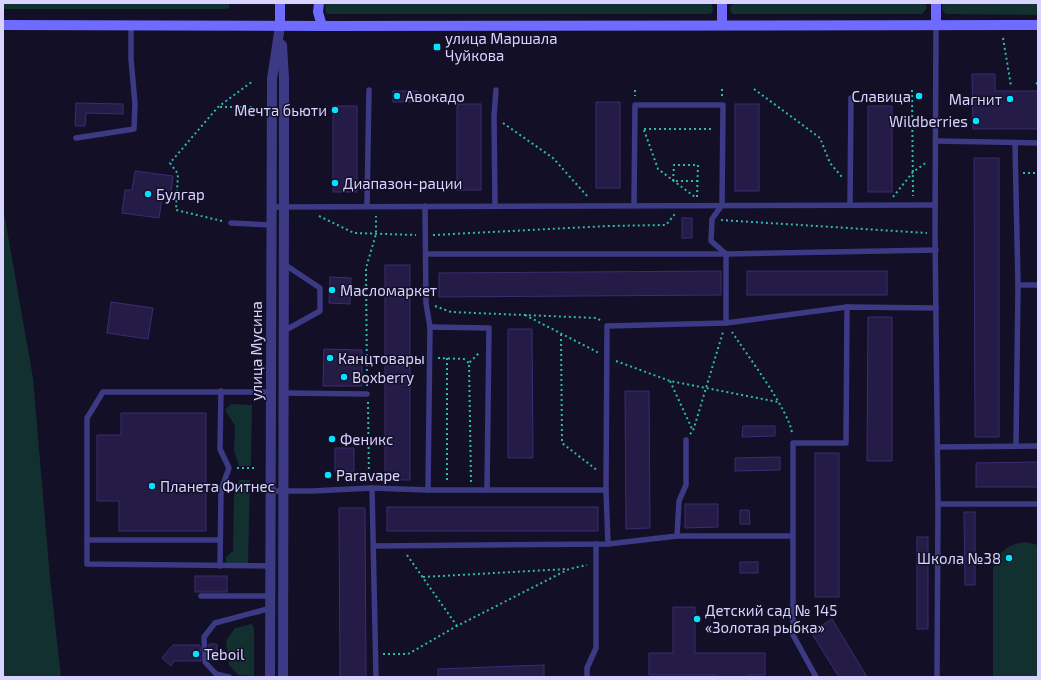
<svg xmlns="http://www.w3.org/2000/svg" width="1041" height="680" font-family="'Exo 2',sans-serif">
	<rect width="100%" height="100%" fill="#130f26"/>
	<!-- green -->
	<g fill="#12302f">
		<polygon points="3,3 229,3 229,8 225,9 3,9"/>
		<polygon points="327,3 711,3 713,8 712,13 709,14 329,14 326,13 325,4"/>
		<polygon points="733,3 925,3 927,8 922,14 733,14 731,12 730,8"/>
		<path d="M943,3H1038V15L946,14C942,11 941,8 943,3Z"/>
		<polygon points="3,207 33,378 50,578 61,677 3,677"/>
		<polygon points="231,404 252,405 251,466 239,466 234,451 235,426 225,410"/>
		<polygon points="239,480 250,480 248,565 234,566 226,562 226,557 233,551 234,495"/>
		<path d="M1025,542L1038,545V677H993V568C998,552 1008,544 1025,542Z"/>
		<polygon points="252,624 254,628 254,676 238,675 229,665 226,641 235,628"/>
	</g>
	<!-- building -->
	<g fill="#241b47" stroke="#3b2d73">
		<polygon points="972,74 995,74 995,91 1038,91 1038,129 973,129"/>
		<rect x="393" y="91" width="25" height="11"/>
		<rect x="596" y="102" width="24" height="86"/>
		<polygon points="76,103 123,104 123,114 86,113 85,126 75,126"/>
		<rect x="457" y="104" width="24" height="86"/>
		<rect x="735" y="104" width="24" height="87"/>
		<rect x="333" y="106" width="24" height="86"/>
		<rect x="868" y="106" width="24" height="86"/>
		<polygon points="974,158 999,158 999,437 975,437"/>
		<polygon points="135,171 173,176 170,200 162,198 159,218 122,213 125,190 132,190"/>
		<rect x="682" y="218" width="10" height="20"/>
		<rect x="385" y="265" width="25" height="215"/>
		<polygon points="721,271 721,295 439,297 439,273"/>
		<rect x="747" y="271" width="140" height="24"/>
		<polygon points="330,277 351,278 350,304 329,303"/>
		<polygon points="111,302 153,308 148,339 107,333"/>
		<polygon points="868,317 892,317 892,461 867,461"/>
		<polygon points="508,329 532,329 533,458 508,458"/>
		<polygon points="324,349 362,350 362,386 323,386"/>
		<polygon points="625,391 649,391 650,528 626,529"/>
		<polygon points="121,413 206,413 206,531 119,531 119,501 97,501 97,435 121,435"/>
		<polygon points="743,426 775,426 775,436 742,437"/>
		<polygon points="335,448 354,448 354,471 335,472"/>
		<rect x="815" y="453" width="24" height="144"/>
		<polygon points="780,457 780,470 735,471 735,458"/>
		<polygon points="1038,462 1038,487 976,487 976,463"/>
		<polygon points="685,504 718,504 718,527 685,528"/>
		<rect x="387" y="507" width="211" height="24"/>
		<polygon points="339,508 365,508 366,677 340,677"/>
		<polygon points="740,510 749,510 750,524 740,524"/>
		<polygon points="964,512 975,512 975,585 965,585"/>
		<rect x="917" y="537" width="11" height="92"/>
		<rect x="740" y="562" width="18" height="11"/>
		<rect x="195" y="576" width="32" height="16"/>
		<polygon points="673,607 695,607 695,653 765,653 765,675 748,675 748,677 716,677 716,675 649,675 649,653 673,653"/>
		<polygon points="832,619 867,677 839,677 811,632"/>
		<polygon points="209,644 217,644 217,661 209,660"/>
		<polygon points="173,645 200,645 201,661 174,661 171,666 162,658"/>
		<polygon points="544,665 544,677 438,677 438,669"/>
	</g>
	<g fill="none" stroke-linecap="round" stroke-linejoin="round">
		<!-- path -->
		<g stroke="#2fb8b0" stroke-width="2" stroke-dasharray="2 3" stroke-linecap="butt">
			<polyline points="1003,38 1011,86"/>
			<polyline points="1036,84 1038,82"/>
			<polyline points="722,89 722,96"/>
			<polyline points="754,89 820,138 830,163 842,177"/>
			<polyline points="635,90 635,96"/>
			<polyline points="912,90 913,196"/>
			<polyline points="220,107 253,107"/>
			<polyline points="503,123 553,158 588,197"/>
			<polyline points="644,129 714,129"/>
			<polyline points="644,130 658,169 695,197"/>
			<polyline points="1023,173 1038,173"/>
			<polyline points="697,197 698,165 674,165 673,181 697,181"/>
			<polyline points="893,197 913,172 927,162"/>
			<polyline points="319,216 354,233 416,235"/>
			<polyline points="721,220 927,233"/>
			<polyline points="222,221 176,210 178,174 170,163 218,107 253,81"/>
			<polyline points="433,235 608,226 666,225 675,214"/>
			<polyline points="435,306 451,312 597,318 601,321"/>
			<polyline points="525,315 599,353"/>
			<path d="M732,332C745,352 791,413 792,434"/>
			<polyline points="561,334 562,443 598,471"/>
			<polyline points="438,358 464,359 469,363"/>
			<polyline points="447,358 447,482"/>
			<polyline points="616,361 670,381 778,402"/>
			<polyline points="670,381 693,431"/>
			<polyline points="367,386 366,268 376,234 376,216"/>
			<polyline points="368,402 369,480"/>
			<polyline points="690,434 693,431 723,332"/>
			<polyline points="237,468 255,468"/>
			<polyline points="471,482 469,363 480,352"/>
			<polyline points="407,555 457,626"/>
			<polyline points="423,577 567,569"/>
			<polyline points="383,654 408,654 457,626 569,569 587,565"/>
		</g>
		<!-- service -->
		<g stroke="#3d3a85" stroke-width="5.5">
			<polyline points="936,24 935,233 938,504 937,677"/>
			<polyline points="76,138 134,129 135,104 131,59 131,25"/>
			<polyline points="936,141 1038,143"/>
			<polyline points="1015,143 1018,285 1016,446"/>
			<polyline points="634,205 635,105 723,105 722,205 712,219 711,241 726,254 726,323"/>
			<polyline points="850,205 851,98"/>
			<polyline points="367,206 369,90"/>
			<polyline points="495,206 494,116 496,90"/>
			<polyline points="271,207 935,205"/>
			<polyline points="231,223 271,225"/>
			<polyline points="426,254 726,254 936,250"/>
			<polyline points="1018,285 1038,285"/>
			<polyline points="430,327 489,328 487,490"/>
			<polyline points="284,331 320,311 320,288 284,264"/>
			<polyline points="284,393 367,394"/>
			<polyline points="938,447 1038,446"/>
			<polyline points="372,488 428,490 430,327 426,303 425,206"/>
			<polyline points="428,490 606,490"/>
			<polyline points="271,491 312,491 372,488 376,677"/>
			<polyline points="938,504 1038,504"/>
			<polyline points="677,536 679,501 686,485 686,440"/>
			<polyline points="87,540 220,540"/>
			<polyline points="608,544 606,490 607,326 726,323 847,307"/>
			<polyline points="374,546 608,544 677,536 793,536"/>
			<polyline points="220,566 221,490 229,468 220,449 221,391"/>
			<polyline points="271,566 87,564 87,418 103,392 271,392"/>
			<polyline points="201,596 271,596"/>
			<polyline points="229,677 216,674 205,662 204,637 215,623 271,608"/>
			<polyline points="587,677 587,668 596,648 596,544"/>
			<polyline points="816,677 793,635 793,443 846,443 847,307 936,308"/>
		</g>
		<!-- tertiary -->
		<g stroke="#3d3a85" stroke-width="10">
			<polyline points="282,45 284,78 284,207 283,677"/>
			<polyline points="270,677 272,79 280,26"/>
		</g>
		<!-- secondary -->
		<g stroke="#6f6bff" stroke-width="10">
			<polyline points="280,3 280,26"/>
			<polyline points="319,3 318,12 322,26"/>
			<polyline points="936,24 936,3"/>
			<polyline points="3,25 325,26 1038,25"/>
			<polyline points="722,25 722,3"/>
		</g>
	</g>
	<!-- markers -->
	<g fill="#00e5ff" stroke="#130f26" stroke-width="1.5">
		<rect x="433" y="43" width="8" height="8" rx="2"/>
		<circle cx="397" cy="96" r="4"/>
		<circle cx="919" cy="96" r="4"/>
		<circle cx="1010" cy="99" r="4"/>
		<circle cx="335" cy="110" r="4"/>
		<circle cx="976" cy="121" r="4"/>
		<circle cx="335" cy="183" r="4"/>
		<circle cx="148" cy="194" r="4"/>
		<circle cx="332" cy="290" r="4"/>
		<circle cx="330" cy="358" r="4"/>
		<circle cx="344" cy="377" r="4"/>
		<circle cx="332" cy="439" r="4"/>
		<circle cx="328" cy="475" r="4"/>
		<circle cx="152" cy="486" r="4"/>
		<circle cx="1009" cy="558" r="4"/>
		<circle cx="697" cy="619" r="4"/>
		<circle cx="196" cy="654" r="4"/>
	</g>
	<g text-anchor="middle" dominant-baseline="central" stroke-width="3" stroke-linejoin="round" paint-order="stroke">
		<!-- poi labels -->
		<g font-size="15" fill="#d9d4ff" stroke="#130f26" text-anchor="start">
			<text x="445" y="38">улица Маршала<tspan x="445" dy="17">Чуйкова</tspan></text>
			<text x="405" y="96">Авокадо</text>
			<text x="911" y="96" text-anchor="end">Славица</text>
			<text x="1002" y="99" text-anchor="end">Магнит</text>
			<text x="327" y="110" text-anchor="end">Мечта бьюти</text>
			<text x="968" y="121" text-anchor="end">Wildberries</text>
			<text x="343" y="183">Диапазон-рации</text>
			<text x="156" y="194">Булгар</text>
			<text x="340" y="290">Масломаркет</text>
			<text x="338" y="358">Канцтовары</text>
			<text x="352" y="377">Boxberry</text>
			<text x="340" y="439">Феникс</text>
			<text x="336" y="475">Paravape</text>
			<text x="160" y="486">Планета Фитнес</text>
			<text x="1001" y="558" text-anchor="end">Школа №38</text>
			<text x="705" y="610">Детский сад № 145<tspan x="705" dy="17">«Золотая рыбка»</tspan></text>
			<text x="204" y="654">Teboil</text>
		</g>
		<!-- street labels -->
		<g font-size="15" fill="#d9d4ff" stroke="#130f26">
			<text transform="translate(256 351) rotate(-90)">улица Мусина</text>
		</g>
	</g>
	<!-- border -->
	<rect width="1041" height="680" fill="none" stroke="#d9d4ff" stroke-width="8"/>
</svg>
